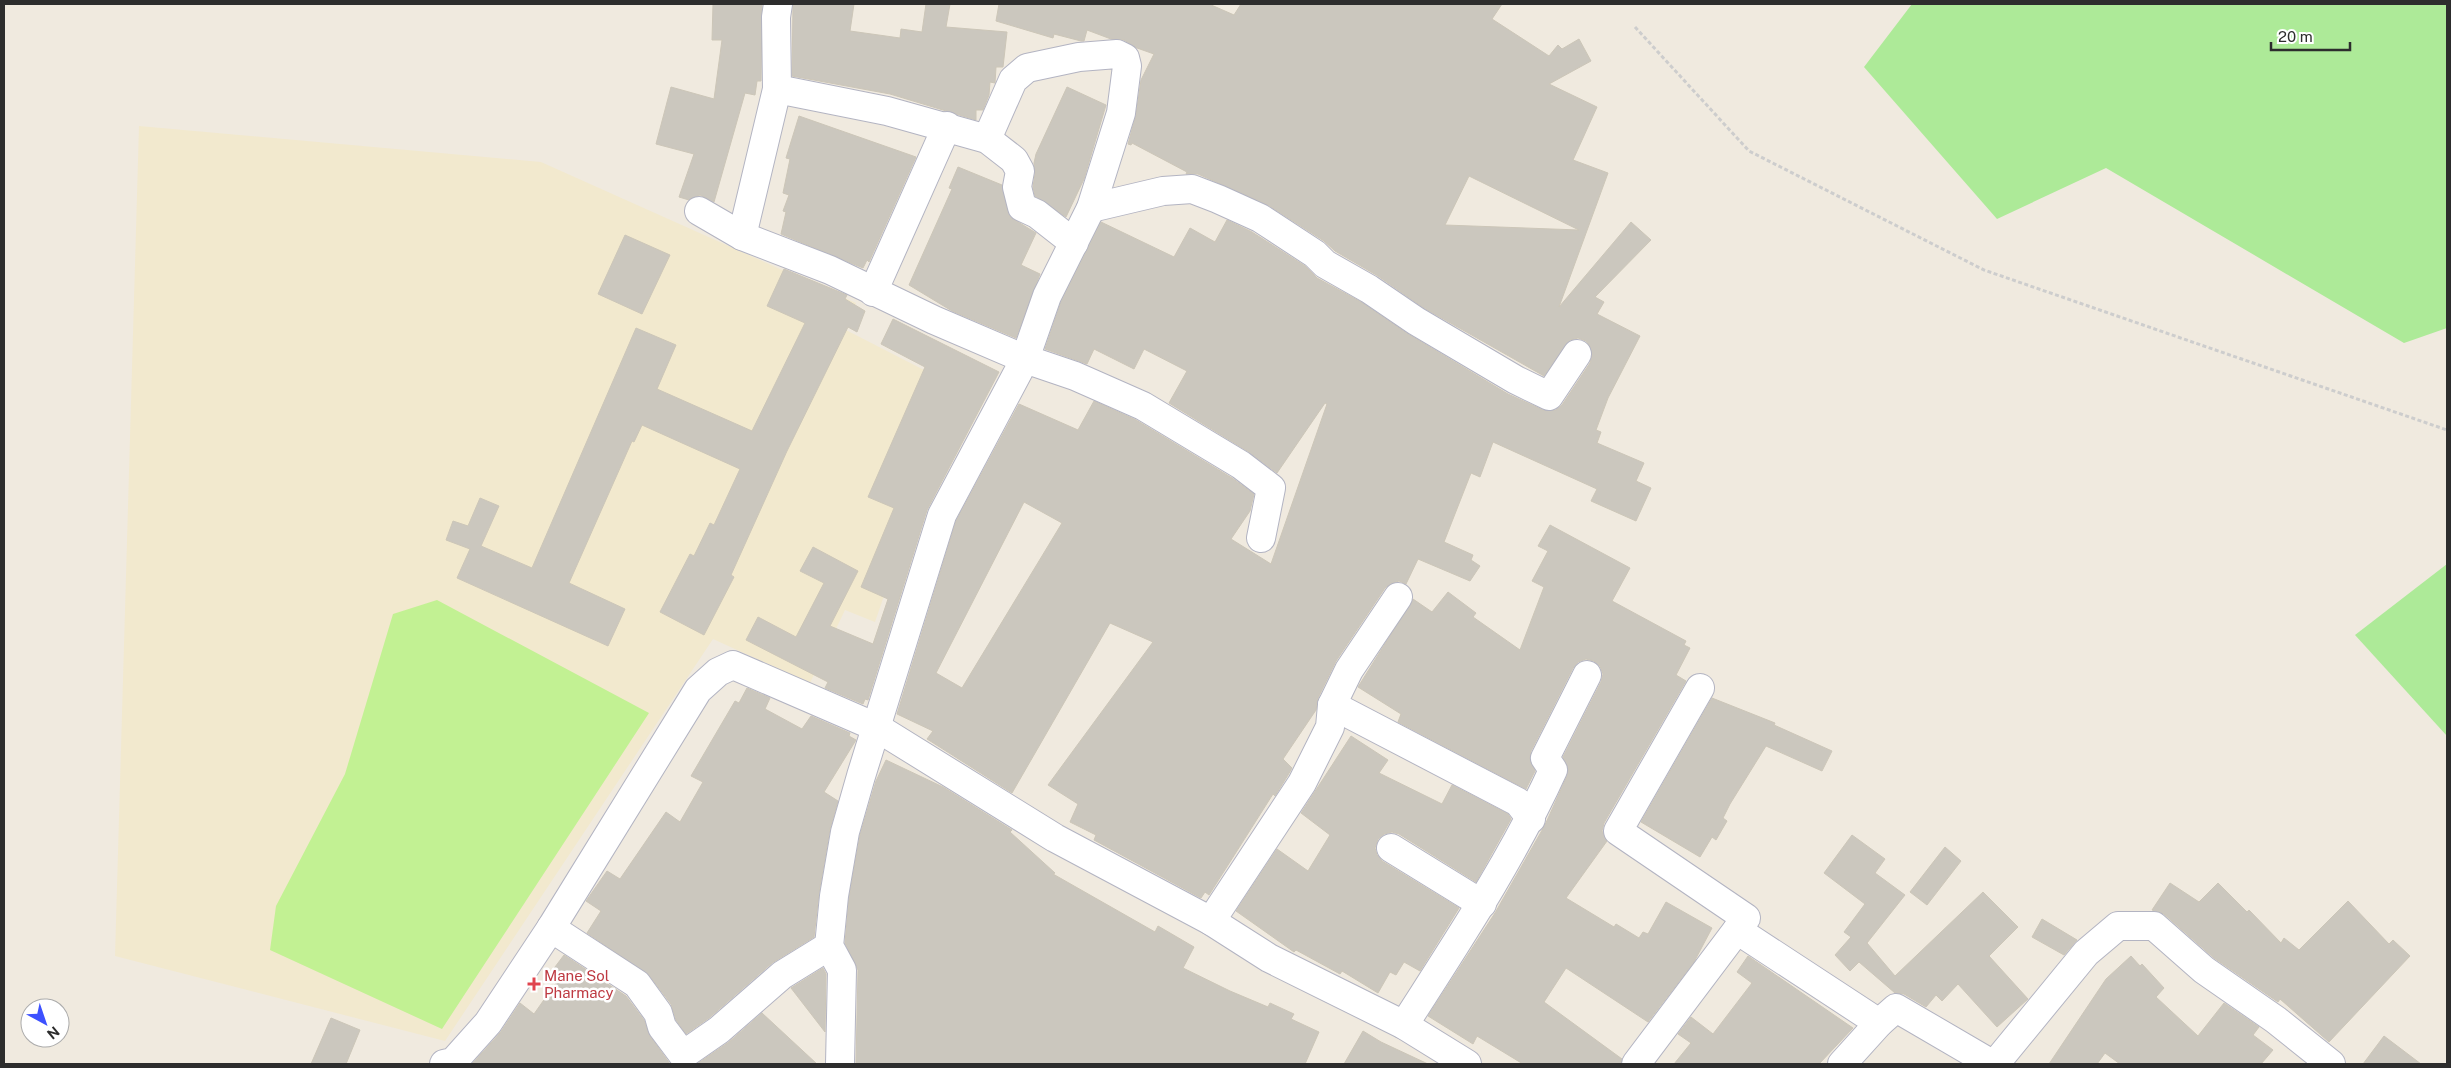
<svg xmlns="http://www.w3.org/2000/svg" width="2451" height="1068" font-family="'Public Sans',sans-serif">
	<rect width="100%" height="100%" fill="#f0eadf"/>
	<!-- education -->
	<polygon fill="#f2e9ce" points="139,126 541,162 856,303 844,329 963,390 907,529 875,622 845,610 810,683 713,639 445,1041 115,956"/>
	<!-- green -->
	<g fill="#adea98">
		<polygon points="1912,4 2447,4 2447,328 2404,343 2106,168 1997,219 1864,67"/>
		<polygon points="2447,564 2447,736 2355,635"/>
	</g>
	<!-- pitch -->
	<polygon fill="#c2f193" points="437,600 649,713 442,1029 270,950 276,906 345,774 393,614"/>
	<!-- building -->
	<g fill="#cbc7be" stroke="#ccc6b8" fill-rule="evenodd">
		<polygon points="713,4 762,4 761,81 757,81 755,95 745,93 714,202 700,195 689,200 679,197 694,154 656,144 671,87 714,99 722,40 712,40"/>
		<polygon points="793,4 854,4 850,31 900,38 901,29 922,32 926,4 950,4 946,27 1007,32 1003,67 996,67 995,83 990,82 989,95 983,110 976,110 976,120 890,94 792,76"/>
		<path d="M999,4H1209L1234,15L1241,4H1502L1492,19L1549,56L1558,45L1562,49L1579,39L1591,61L1549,84L1597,107L1573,160L1608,173L1559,307L1631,222L1651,240L1595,297L1604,302L1597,314L1640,336L1608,398L1596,430L1601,432L1597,443L1644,463L1636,481L1651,488L1636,521L1591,501L1597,489L1493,442L1480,477L1471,473L1444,542L1473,555L1471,560L1480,566L1470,581L1418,559L1406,584L1399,581L1392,583L1385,588L1336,661L1318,698L1316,710L1283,759L1292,768L1288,775L1275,796L1273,794L1209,895L1205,892L1201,898L1094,840L1096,835L1070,822L1078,804L1048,785L1153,642L1110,623L1012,793L927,739L933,731L897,714L956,521L1019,404L1078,430L1094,401L1136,420L1232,478L1254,494L1250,511L1231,539L1271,564L1327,404L1325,403L1277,473L1249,452L1169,403L1187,371L1144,349L1134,369L1094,349L1087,364L1045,349L1061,302L1101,222L1174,257L1190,228L1215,242L1227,220L1252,232L1305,266L1317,278L1361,302L1408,334L1508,394L1543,410H1556L1562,405L1590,363L1592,355L1591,348L1586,341L1578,338L1570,340L1544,376L1424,308L1378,276L1335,251L1324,241L1268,205L1198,174H1186L1187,172L1132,143L1131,145L1128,144L1136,115L1141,80L1154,54L1137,48L1124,40L1111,39L1087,30L1084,41H1081L1054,34L1053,38L996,21ZM1469,176L1579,230L1445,225ZM1024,502L1062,523L962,688L936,673Z"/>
		<polygon points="1067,87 1106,105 1084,179 1066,217 1035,196 1033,187 1035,174 1034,163 1036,154"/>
		<polygon points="799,116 916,157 869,262 867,260 863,268 781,234 786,212 783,211 789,195 783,193 790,159 786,158"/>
		<polygon points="958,167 1002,185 1010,217 1036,233 1021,265 1040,274 1016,338 952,311 909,285 952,189 949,188"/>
		<polygon points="625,235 670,255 642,314 598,294"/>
		<polygon points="784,269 847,295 845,299 865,311 857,332 848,327 787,451 731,575 734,577 704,635 660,612 690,554 694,556 710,523 714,525 740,469 642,425 634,442 632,441 569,583 625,609 608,646 457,578 470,549 446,540 453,521 468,526 480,498 499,506 481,546 532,568 636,328 676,345 657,389 752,431 805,323 767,306"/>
		<polygon points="893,319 999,372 927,510 868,700 865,699 863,704 825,688 828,682 746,640 758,617 796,637 824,583 800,571 813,547 858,571 830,626 873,644 888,599 861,587 894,508 868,497 925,367 881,344"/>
		<polygon points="1550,525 1630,568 1612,601 1686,641 1684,645 1690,648 1676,675 1686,681 1604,823 1602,831 1607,841 1566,898 1614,927 1616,924 1639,938 1643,932 1648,934 1666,902 1712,928 1694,962 1648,1022 1566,968 1544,1002 1622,1059 1621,1064 1523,1064 1477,1036 1473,1044 1428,1016 1495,913 1545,825 1567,776 1568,768 1563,757 1601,682 1603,674 1600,666 1594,661 1586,659 1578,662 1573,668 1531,751 1530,759 1535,771 1526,789 1398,722 1401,714 1358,687 1413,599 1432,612 1448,592 1476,613 1473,617 1520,650 1544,587 1532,581 1548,551 1538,546"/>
		<polygon points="747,688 770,698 765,709 802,729 811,716 850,733 849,736 856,740 824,792 838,801 830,829 819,893 814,937 772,963 709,1018 686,1034 676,1020 671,1004 649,975 587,933 601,911 586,901 607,871 620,879 666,812 680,822 703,782 691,776 735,701 739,703"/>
		<polygon points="1712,698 1775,723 1774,725 1832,751 1822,771 1766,746 1730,804 1723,818 1727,821 1716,840 1712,837 1700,857 1641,822"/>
		<polygon points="1351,736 1388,760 1379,773 1442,804 1452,785 1508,814 1511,819 1476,882 1399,834 1392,832 1384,834 1378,839 1375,848 1377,855 1382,861 1459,908 1420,971 1404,962 1396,975 1390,972 1378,993 1342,971 1340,974 1296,950 1294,952 1236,911 1277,849 1308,871 1330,835 1301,813"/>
		<polygon points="886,760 943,787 1012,830 1010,832 1055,873 1053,874 1155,932 1158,926 1194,947 1183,968 1230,991 1268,1007 1270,1003 1294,1014 1291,1019 1319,1032 1305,1064 856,1064 858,970 845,943 849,898 860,835 876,781"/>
		<polygon points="1852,835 1885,859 1875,873 1905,895 1867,943 1895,976 1983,892 2018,927 1989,956 2028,999 1997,1027 1958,984 1942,1001 1936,995 1926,1007 1904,994 1895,993 1859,962 1850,971 1835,955 1851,937 1844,932 1865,904 1824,873"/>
		<polygon points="1945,847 1961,861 1927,905 1910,892"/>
		<polygon points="2170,883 2199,902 2218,883 2247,912 2249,910 2281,943 2284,938 2299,950 2348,901 2389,944 2393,940 2410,956 2329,1042 2280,999 2278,1002 2214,958 2164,914 2152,910"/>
		<polygon points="2042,919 2077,940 2064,955 2032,937"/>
		<polygon points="564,955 626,996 644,1020 650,1036 670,1064 472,1064 500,1033 520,1003 534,1014 560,977 552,971"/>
		<polygon points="1748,956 1853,1028 1819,1064 1674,1064 1691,1043 1678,1034 1691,1017 1713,1034 1752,983 1737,972"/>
		<polygon points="2131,956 2140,966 2142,964 2164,988 2156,997 2198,1036 2224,1003 2259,1027 2253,1035 2273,1050 2261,1064 2120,1064 2105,1053 2097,1064 2049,1064 2106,979"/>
		<polygon points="823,968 826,974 825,1032 791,988"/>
		<polygon points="762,1013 817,1064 697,1064 729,1042"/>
		<polygon points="331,1018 360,1030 346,1064 311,1064"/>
		<polygon points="1363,1031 1381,1042 1428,1064 1344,1064"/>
		<polygon points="2384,1036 2421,1064 2363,1064"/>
	</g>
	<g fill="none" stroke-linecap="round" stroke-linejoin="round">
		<!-- minor casing -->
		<g stroke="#b3b4c2" stroke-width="30">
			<g id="minor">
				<polyline points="777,89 887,111 987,139 1014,160 1020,171 1017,187 1022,207 1037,214 1074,243"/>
				<polyline points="1091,208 1163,191 1192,189 1218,199 1260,218 1315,254 1325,264 1369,289 1416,321 1516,380 1549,396 1577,354"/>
				<polyline points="699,211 742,236 830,270 934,320 1025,359 1075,376 1143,406 1241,465 1271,488 1261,538"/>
				<polyline points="742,236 777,89 776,17 778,4"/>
				<polyline points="873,292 947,126"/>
				<polyline points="1332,705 1518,802 1531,819"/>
				<polyline points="1391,848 1482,904"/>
				<polyline points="1211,921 1302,783 1330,727 1332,705 1349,670 1398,597"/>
				<polyline points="551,928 637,984 658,1013 662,1027 683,1055 719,1030 782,975 829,946"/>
				<polyline points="1737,930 1879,1023 1842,1064"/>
				<polyline points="1879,1023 1896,1008 1992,1064"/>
				<path d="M1404,1025C1457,942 1512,860 1553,770L1545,758L1587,675"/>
				<polyline points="444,1064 453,1062 488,1023 551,928 698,690 718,672 733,665 876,727 1055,838 1211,921 1269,958 1404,1025 1467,1064"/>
				<polyline points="840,1064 842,970 829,946 834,896 845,832 861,776 942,515 1025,359 1047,296 1091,208 1121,113 1127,66 1125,58 1117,54 1079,57 1027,68 1013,80 987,139"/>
				<polyline points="1636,1064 1746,918 1618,831 1700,688"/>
				<polyline points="1995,1064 2086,953 2118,926 2154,926 2204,970 2276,1020 2331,1064"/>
			</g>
		</g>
		<!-- path -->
		<polyline stroke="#cdcdcd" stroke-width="3" stroke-dasharray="4 2.5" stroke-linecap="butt" points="1635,27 1749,151 1984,270 2447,430"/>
		<!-- minor -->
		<use href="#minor" stroke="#fff" stroke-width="28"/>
	</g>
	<!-- markers -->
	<path fill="#e0444e" stroke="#fff" stroke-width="2" d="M531.5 976.5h5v5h5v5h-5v5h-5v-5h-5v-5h5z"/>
	<g text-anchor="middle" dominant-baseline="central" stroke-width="5" stroke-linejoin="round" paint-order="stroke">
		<!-- health labels -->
		<g font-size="15" fill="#be3a42" stroke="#fff" text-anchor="start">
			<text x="544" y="975">Mane Sol<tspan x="544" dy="17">Pharmacy</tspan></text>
		</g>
	</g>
	<!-- border -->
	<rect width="2451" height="1068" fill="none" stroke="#2d2d2d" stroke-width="10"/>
	<!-- north arrow -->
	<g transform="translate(45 1023) rotate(140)"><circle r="24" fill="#ffffff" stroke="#ababab"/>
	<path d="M0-4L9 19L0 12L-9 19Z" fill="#3d51ff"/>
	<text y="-8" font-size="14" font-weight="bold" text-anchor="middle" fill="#2d2d2d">N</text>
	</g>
	<!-- scale -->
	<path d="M2271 42v8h79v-8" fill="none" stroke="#2d2d2d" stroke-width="2.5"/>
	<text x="2278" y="42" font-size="15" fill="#2d2d2d" stroke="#ffffff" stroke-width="4" paint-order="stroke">20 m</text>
</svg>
